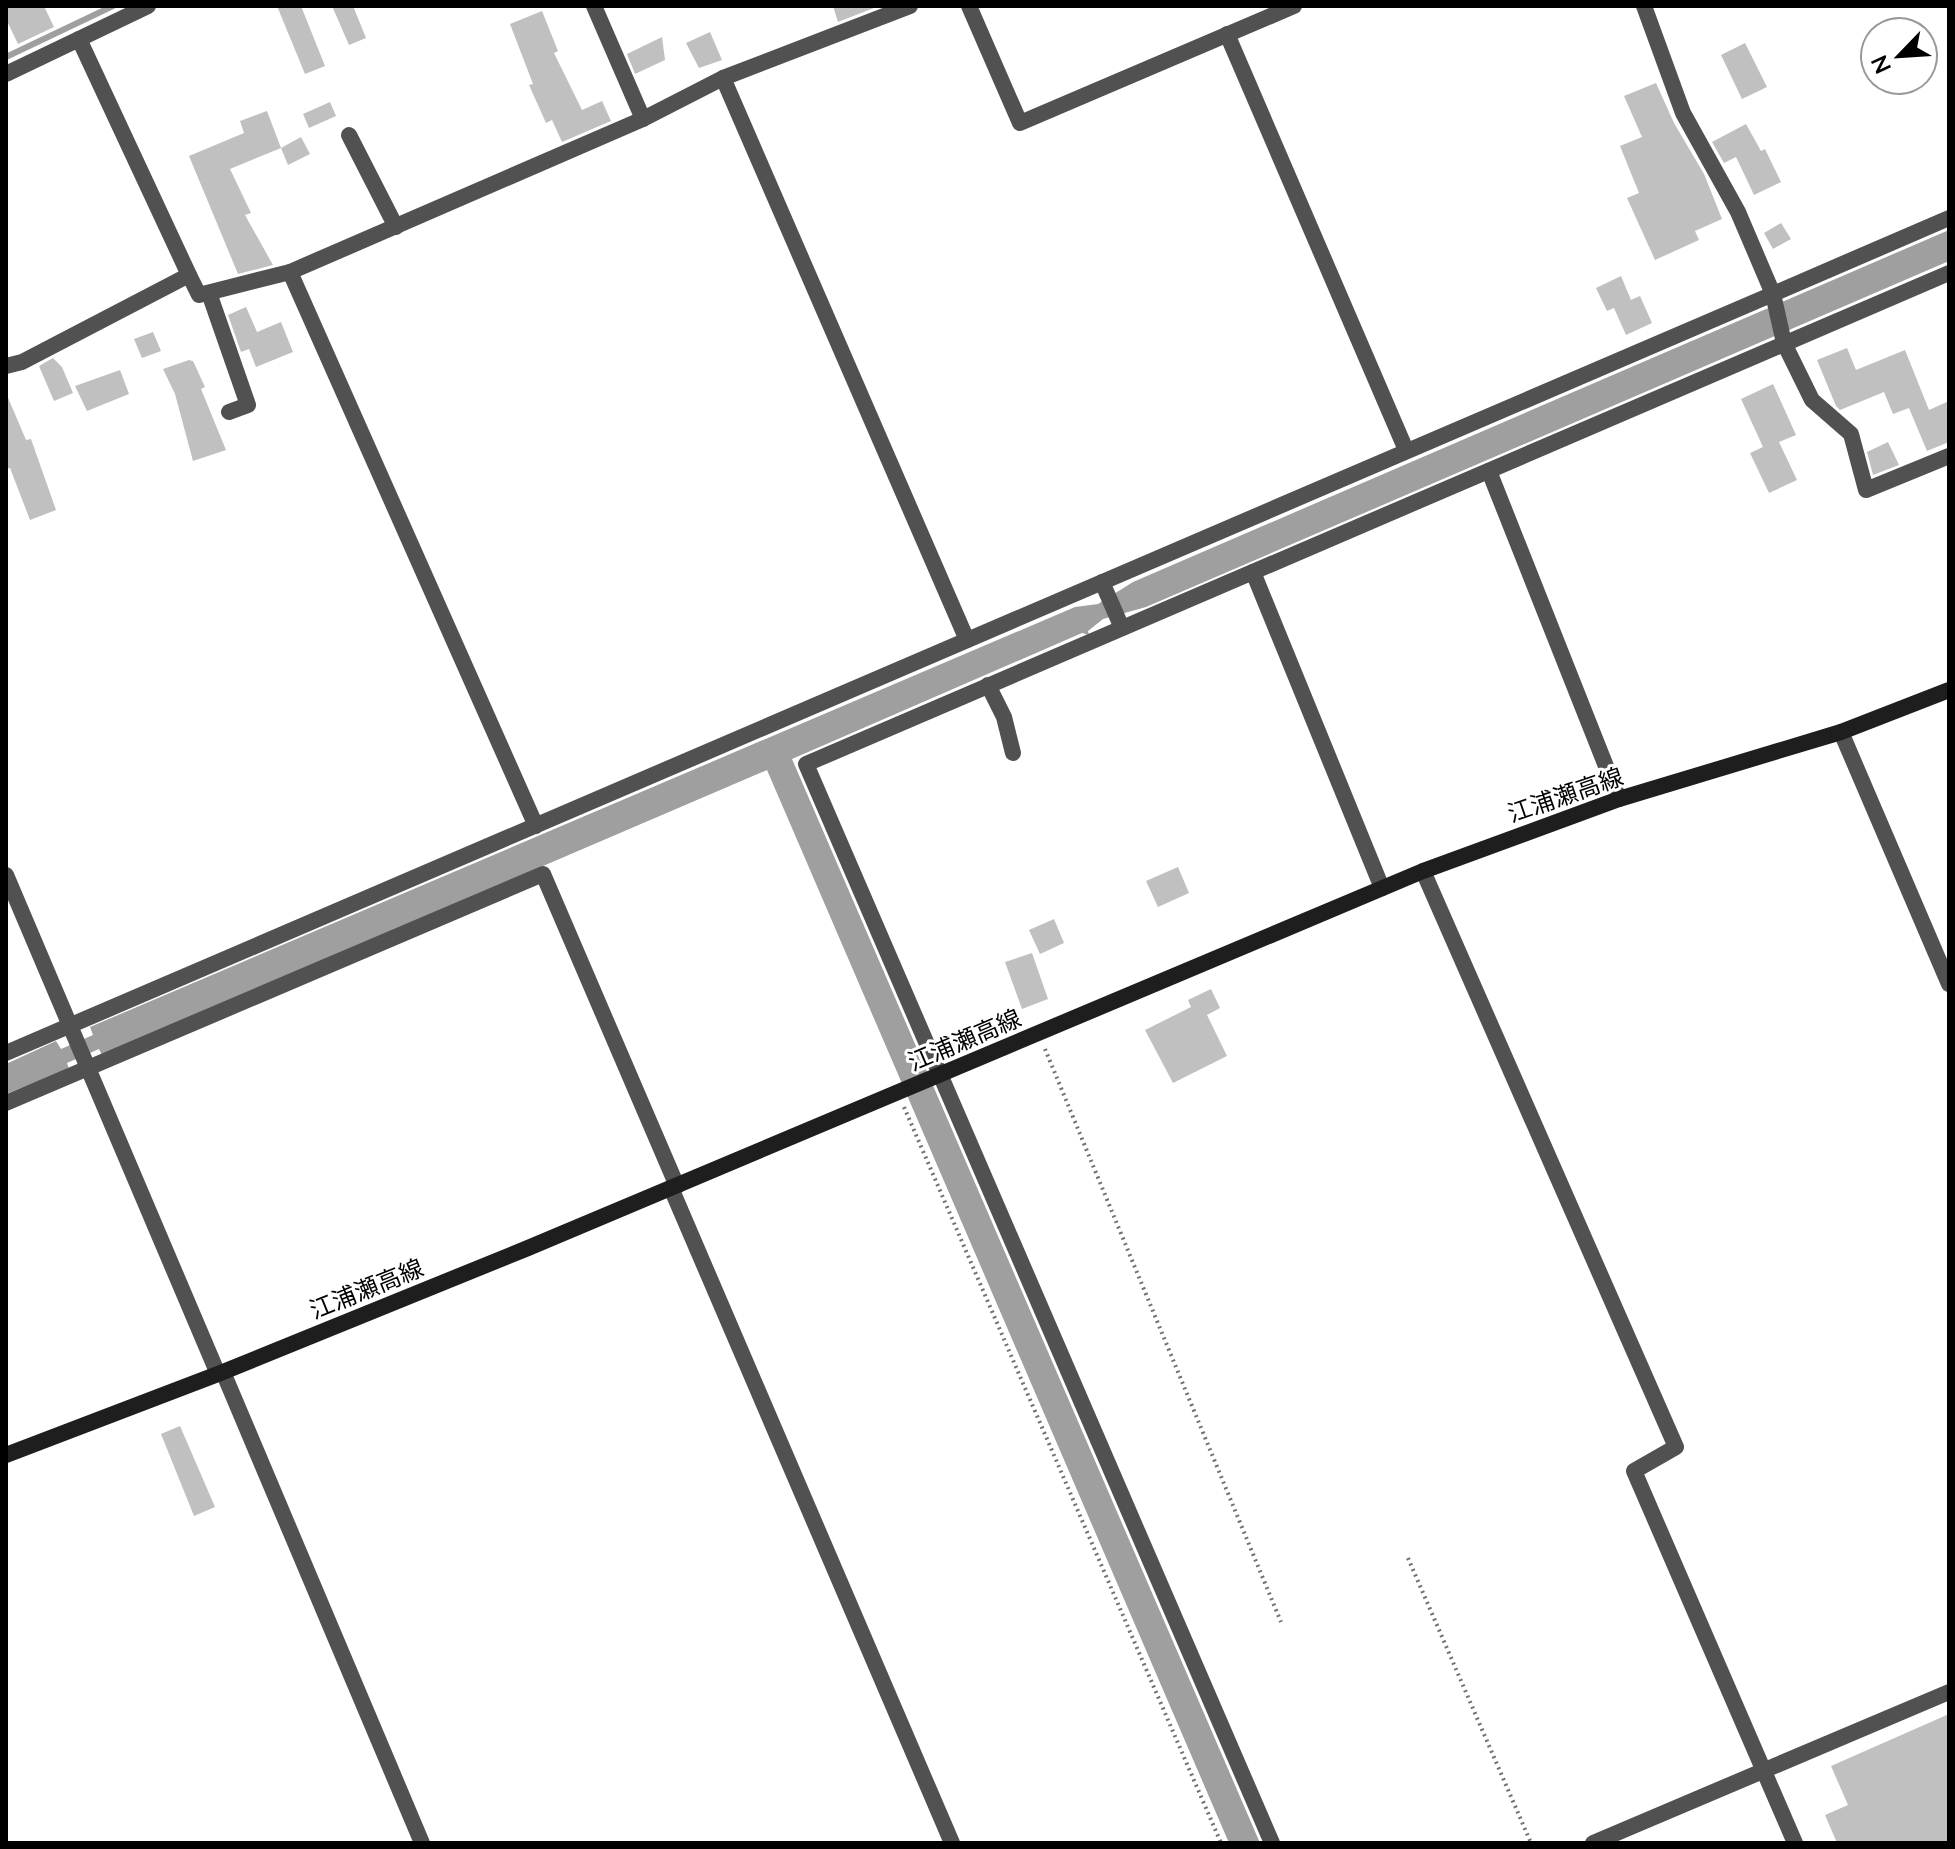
<svg xmlns="http://www.w3.org/2000/svg" width="1955" height="1849" font-family="Lato,'Noto Sans JP',sans-serif">
	<rect width="100%" height="100%" fill="#fff"/>
	<!-- water -->
	<polygon fill="#9f9f9f" points="1949,230 1949,261 1146,607 1103,619 1088,631 1089,635 1082,633 792,759 1260,1843 1229,1843 767,770 102,1055 99,1049 67,1063 69,1069 6,1094 6,1064 56,1041 61,1049 93,1035 90,1027 1075,607 1098,604 1133,582"/>
	<g fill="none" stroke-linecap="round" stroke-linejoin="round">
		<!-- stream -->
		<polyline stroke="#9f9f9f" stroke-width="6" points="6,57 113,6"/>
	</g>
	<!-- building -->
	<g fill="#c0c0c0">
		<polygon points="6,6 44,6 54,27 18,44 6,19"/>
		<polygon points="277,6 301,6 325,66 305,74"/>
		<polygon points="332,6 353,6 366,38 349,45"/>
		<polygon points="833,6 879,6 838,22"/>
		<polygon points="542,11 558,51 554,53 582,110 602,101 611,121 562,142 552,120 546,123 529,85 533,84 510,24"/>
		<polygon points="710,32 722,60 699,68 686,43"/>
		<polygon points="662,37 665,60 635,74 627,54"/>
		<polygon points="1745,43 1767,87 1742,99 1721,55"/>
		<polygon points="1656,83 1674,123 1704,174 1722,219 1695,231 1699,240 1655,260 1627,198 1639,193 1620,146 1642,137 1624,96"/>
		<polygon points="330,102 336,116 309,128 303,114"/>
		<polygon points="267,111 281,148 230,169 251,213 245,215 273,265 238,274 189,156 244,133 240,121"/>
		<polygon points="1746,124 1761,151 1765,149 1781,182 1754,195 1736,157 1724,163 1712,142"/>
		<polygon points="301,137 310,154 288,165 281,148"/>
		<polygon points="1781,223 1791,239 1773,249 1764,233"/>
		<polygon points="1621,276 1631,300 1640,296 1652,323 1626,335 1614,308 1607,311 1596,288"/>
		<polygon points="246,307 257,332 281,322 293,352 256,367 249,349 241,352 228,315"/>
		<polygon points="153,332 161,351 142,358 134,339"/>
		<polygon points="1847,348 1856,370 1905,350 1929,410 1949,401 1949,442 1927,451 1909,408 1893,414 1884,392 1840,410 1836,406 1817,360"/>
		<polygon points="53,358 62,367 73,393 54,401 39,366"/>
		<polygon points="189,360 193,361 205,387 201,389 226,450 193,461 175,394 163,369"/>
		<polygon points="120,370 129,394 87,411 75,386"/>
		<polygon points="1773,384 1796,435 1779,442 1797,480 1769,493 1750,453 1763,447 1741,399"/>
		<polygon points="6,393 26,440 31,439 56,510 30,520 10,468 6,469"/>
		<polygon points="1888,442 1899,465 1873,475 1867,452"/>
		<polygon points="1178,867 1189,893 1158,907 1146,881"/>
		<polygon points="1054,919 1064,943 1040,954 1029,930"/>
		<polygon points="1032,953 1048,999 1022,1009 1005,962"/>
		<polygon points="1211,989 1220,1008 1207,1015 1227,1056 1173,1083 1145,1030 1191,1007 1188,1000"/>
		<polygon points="180,1426 215,1507 194,1516 161,1434"/>
		<polygon points="1949,1714 1949,1843 1837,1843 1825,1815 1848,1805 1831,1766"/>
	</g>
	<g fill="none" stroke-linecap="round" stroke-linejoin="round">
		<!-- path -->
		<g stroke="#737373" stroke-width="4" stroke-dasharray="2 4" stroke-linecap="butt">
			<polyline points="1045,1049 1281,1622"/>
			<polyline points="904,1107 1221,1843"/>
			<polyline points="1408,1558 1531,1843"/>
		</g>
		<!-- minor -->
		<g stroke="#515151" stroke-width="16">
			<polyline points="594,6 643,119"/>
			<polyline points="969,6 1020,123 1294,6"/>
			<polyline points="1644,6 1683,113 1738,212 1773,294 1949,218"/>
			<polyline points="1227,34 1406,450"/>
			<polyline points="6,74 148,6"/>
			<polyline points="723,78 967,640"/>
			<polyline points="349,135 396,227"/>
			<polyline points="189,275 199,295 290,272"/>
			<polyline points="209,293 248,405 229,412"/>
			<polyline points="6,366 22,362 189,275 79,39"/>
			<polyline points="1489,471 1619,799"/>
			<polyline points="1253,572 1382,888"/>
			<polyline points="1102,582 1122,628"/>
			<polyline points="988,685 1004,717 1013,753"/>
			<polyline points="1841,732 1949,984"/>
			<polyline points="536,826 290,272 643,119 723,78 910,6"/>
			<polyline points="1423,871 1676,1447 1634,1471 1795,1843"/>
			<polyline points="6,875 218,1374"/>
			<polyline points="6,1053 1773,294 1784,343 1812,400 1851,434 1866,490 1949,456"/>
			<polyline points="6,1103 543,874 677,1186"/>
			<polyline points="223,1372 422,1843"/>
			<polyline points="1272,1843 806,764 1949,273"/>
			<polyline points="1593,1843 1949,1692"/>
		</g>
		<!-- tertiary -->
		<polyline stroke="#515151" stroke-width="16" points="671,1188 952,1843"/>
		<!-- secondary -->
		<polyline stroke="#1e1e1e" stroke-width="16" points="6,1455 218,1374 528,1248 1423,871 1619,799 1841,732 1949,690"/>
	</g>
	<g text-anchor="middle" dominant-baseline="central" stroke-width="6" stroke-linejoin="round" paint-order="stroke">
		<!-- street labels -->
		<g font-size="24" fill="#000" stroke="#fff">
			<text transform="translate(1565 794) rotate(-19)">江浦瀬高線</text>
			<text transform="translate(964 1039) rotate(-23)">江浦瀬高線</text>
			<text transform="translate(366 1288) rotate(-22)">江浦瀬高線</text>
		</g>
	</g>
	<!-- border -->
	<rect width="1955" height="1849" fill="none" stroke="#000000" stroke-width="16"/>
	<!-- north arrow -->
	<g transform="translate(1899 56) rotate(245)"><circle r="38" fill="#ffffff" stroke="#999999" stroke-width="2"/>
	<path d="M0-6L14 30L0 20L-14 30Z" fill="#000000"/>
	<text y="-12" font-size="22" font-weight="bold" text-anchor="middle" fill="#000000">N</text>
	</g>
</svg>
